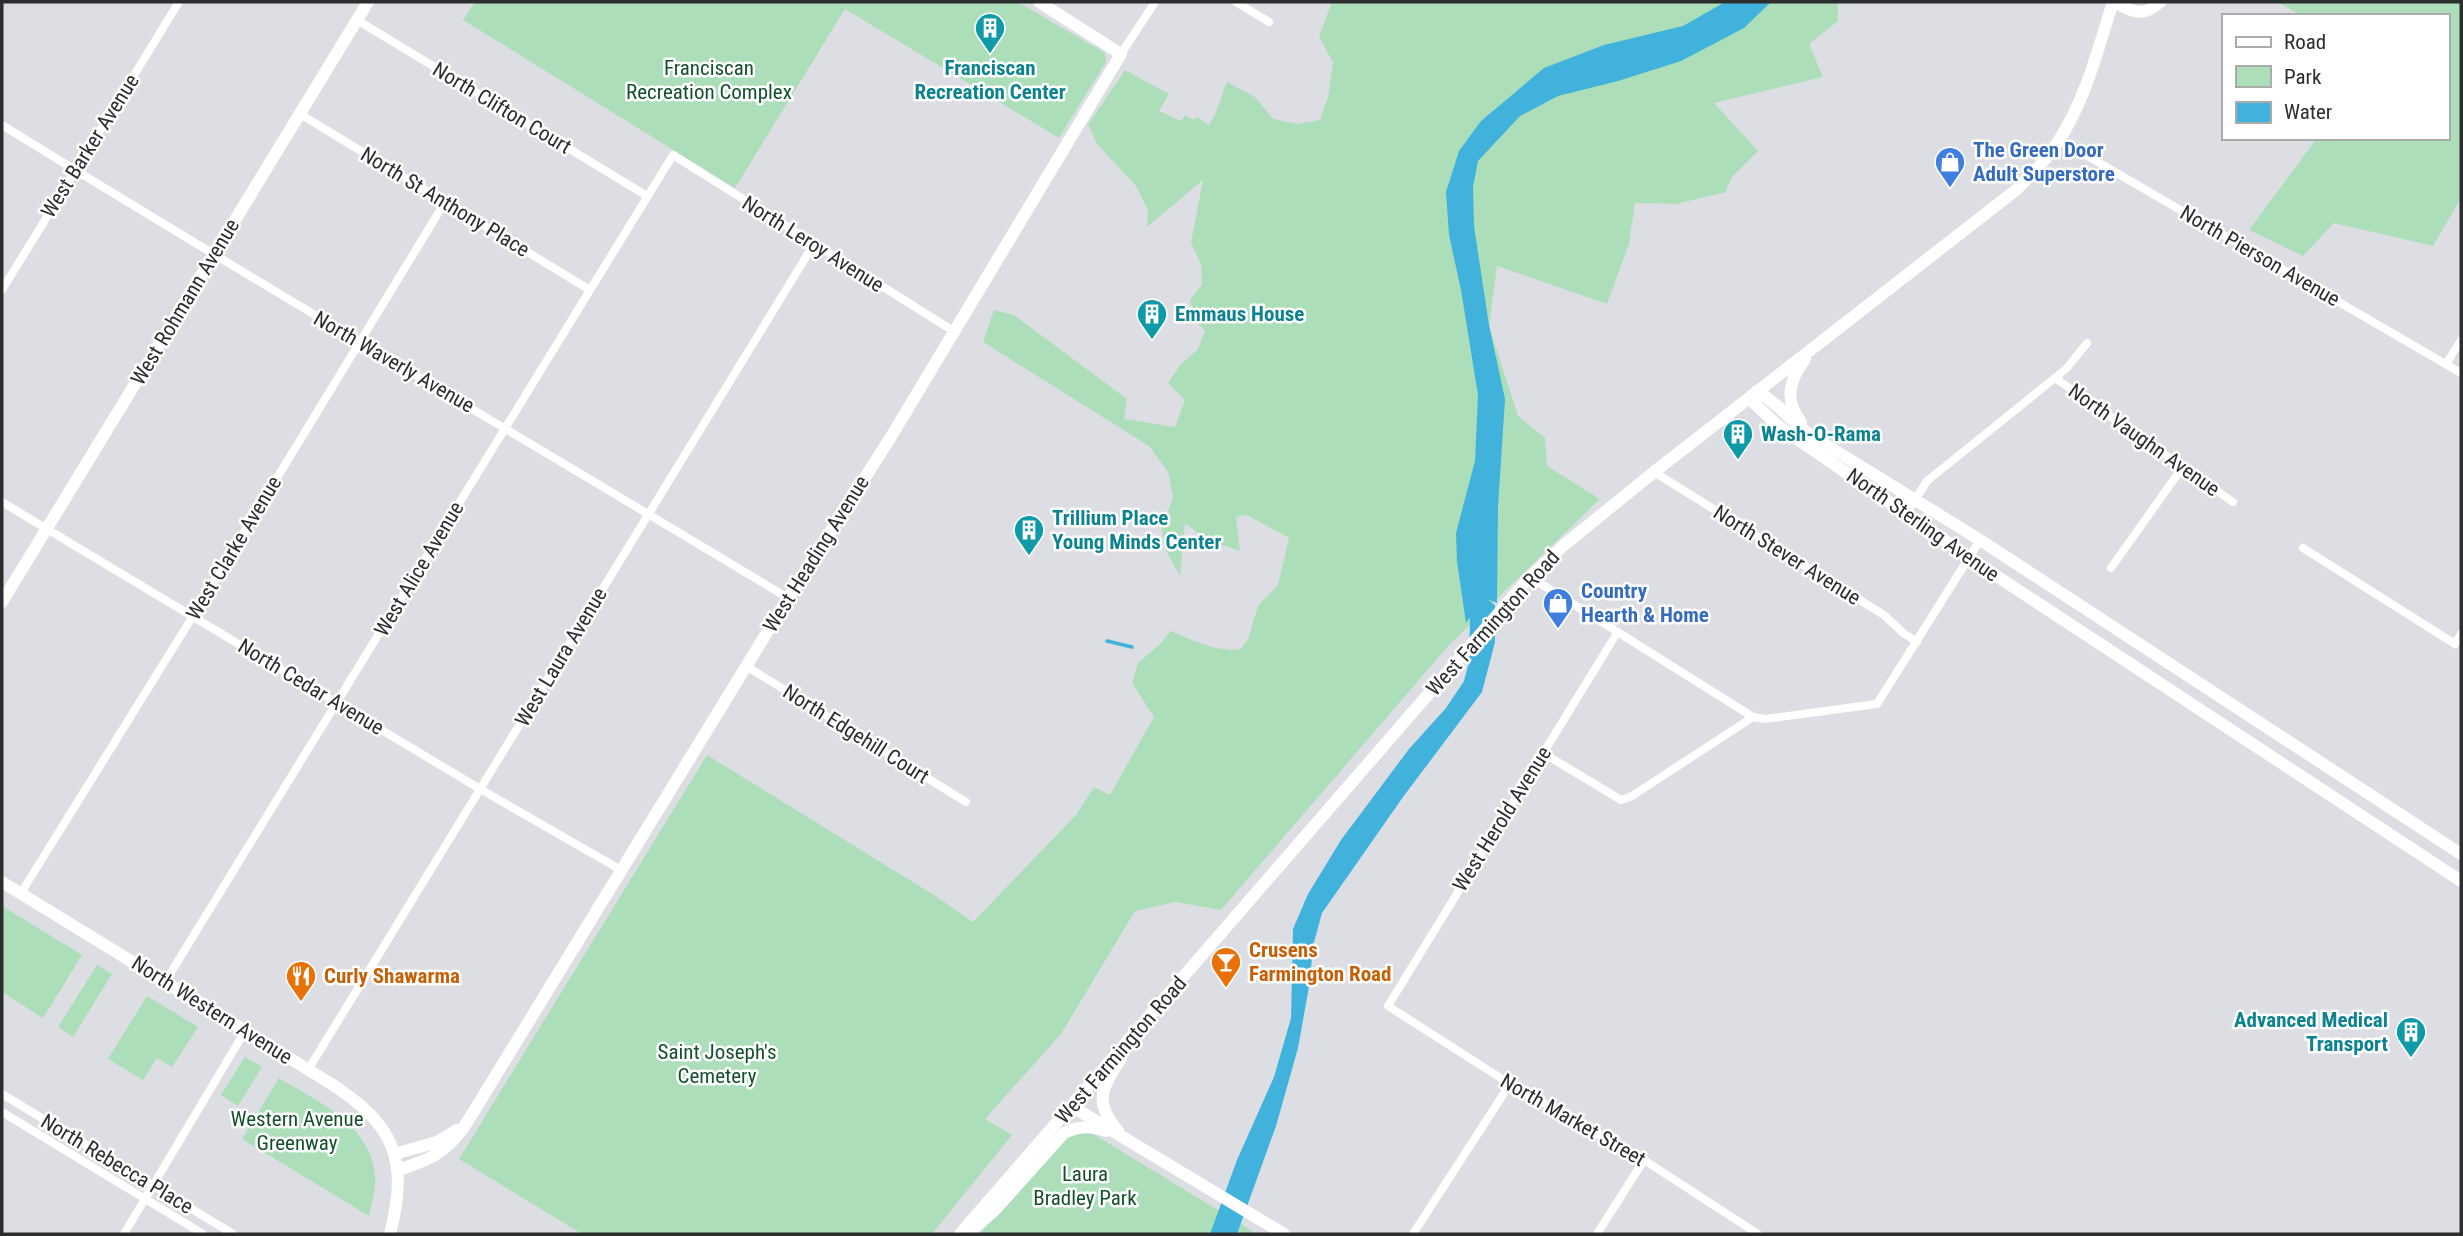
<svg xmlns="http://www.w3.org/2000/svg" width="2463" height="1236" font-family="'Roboto Condensed',sans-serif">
	<rect width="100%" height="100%" fill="#dddee4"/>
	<!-- green -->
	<g fill="#acdfb9">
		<polygon points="475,2 1018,2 1105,53 1106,62 1059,138 845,9 735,188 463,20"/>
		<path d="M1332,2H1838V21L1809,44L1823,77L1714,103L1758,151L1731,178L1726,192L1676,204L1635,203L1629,244L1607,304L1497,266L1489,326L1518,416L1545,438L1547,466L1600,499L1449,645L1221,910L1175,902L1135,911L1061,1034L985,1119L1012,1135L932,1234H582L459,1159L707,755L934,895L973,922L1076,815L1094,787L1110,795L1154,717L1132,683L1138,663L1159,645L1171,631C1192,640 1218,653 1241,649L1248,639L1258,606L1278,585L1289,538L1247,515L1236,517L1240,551L1206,539L1185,523L1180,576L1164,547L1162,528L1173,497L1168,472L1149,446L983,342L994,310L1014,315L1127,399L1124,419L1175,427L1185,400L1168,383L1180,365L1198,349L1205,331L1195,320L1190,300L1202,285L1201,264L1191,243L1203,180L1147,227L1148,210L1136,186L1097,144L1088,125L1125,70L1169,94L1159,111L1181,121L1185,115L1194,120L1197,117L1209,125L1215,115L1227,82L1255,97L1273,119L1297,124L1320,120L1328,97L1333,63L1319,36Z"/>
		<polygon points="2278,2 2461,2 2461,198 2433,246 2334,223 2303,256 2249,230 2317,138 2447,138 2447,16 2301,16"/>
		<polygon points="2,906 82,955 43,1018 2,992"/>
		<polygon points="97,965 112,974 73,1037 58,1027"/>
		<polygon points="147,996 198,1027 172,1067 157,1058 143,1080 108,1059"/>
		<polygon points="245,1057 262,1067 238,1106 221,1095"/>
		<path d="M279,1078C318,1102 373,1125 375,1178C376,1191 371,1204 369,1216L242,1139Z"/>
		<polygon points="1090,1132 1257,1234 980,1234 1064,1136"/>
	</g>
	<!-- water -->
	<polygon fill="#40b2db" points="1725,2 1771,2 1744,28 1681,61 1618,81 1558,96 1520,116 1478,161 1473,187 1474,226 1489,325 1505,399 1498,507 1497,603 1487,599 1495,605 1495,642 1482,692 1403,797 1322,913 1313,946 1310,981 1298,1048 1276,1126 1237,1234 1210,1234 1237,1160 1274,1077 1291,1018 1293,929 1308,894 1341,840 1409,749 1446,708 1464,681 1469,662 1470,617 1466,623 1457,562 1456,533 1475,461 1478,395 1461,290 1449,235 1446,192 1459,151 1481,121 1544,68 1604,45 1683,26"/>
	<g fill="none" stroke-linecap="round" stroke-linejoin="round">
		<!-- stream -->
		<polyline stroke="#40b2db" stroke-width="3.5" points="1107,641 1132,647"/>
		<!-- street -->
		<g stroke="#fff" stroke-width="8">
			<polyline points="1236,2 1269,22"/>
			<polyline points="357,20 647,196"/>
			<polyline points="1121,54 1155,2"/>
			<polyline points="300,114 590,290"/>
			<path d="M2,125C262,286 526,440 788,598"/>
			<polyline points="2060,140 2461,373"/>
			<polyline points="2,290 179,2"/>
			<polyline points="2446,364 2461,340"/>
			<polyline points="2055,378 2233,502"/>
			<polyline points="1654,472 1884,615 1903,633 1917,642"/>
			<polyline points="2,502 480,789 621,870"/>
			<polyline points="1906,514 1927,481 2066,369 2087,343"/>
			<polyline points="2303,548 2455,644 2461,634"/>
			<polyline points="2111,568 2182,468"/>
			<polyline points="1530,577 1753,717 1765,719 1877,704 1980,540"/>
			<polyline points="1617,633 1388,1006 1510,1084 1644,1160 1758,1234"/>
			<polyline points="746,666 966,802"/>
			<polyline points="1543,753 1621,800 1632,796 1753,717"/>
			<polyline points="21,893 193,616 445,202"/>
			<polyline points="165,982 673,155 955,332"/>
			<polyline points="308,1070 814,244"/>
			<polyline points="2,1094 233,1234"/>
			<polyline points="2,1112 203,1234"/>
			<polyline points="124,1234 245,1031"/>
			<polyline points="1413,1234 1510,1084"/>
			<polyline points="1597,1234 1644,1160"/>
		</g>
		<!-- secondary -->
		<g stroke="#fff" stroke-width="12">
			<path d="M2114,2C2133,12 2143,18 2160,2"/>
			<polyline points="1757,391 1755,404 1777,425 1992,573 2461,881"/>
			<path d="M1757,391C1778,403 1791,421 1810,435L1980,540L2461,854"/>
			<path d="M1801,422C1784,401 1789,380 1805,359"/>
			<polyline points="2,602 368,2"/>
			<path d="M2,882L330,1083C395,1125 409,1159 390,1234"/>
			<polyline points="1071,1106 1284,1234"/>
			<path d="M1118,1131C1092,1100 1103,1088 1121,1058"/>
			<polyline points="394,1154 437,1142 457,1130"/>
			<path d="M398,1170C430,1160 446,1153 466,1124L788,598L889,440L1121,54L1039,2"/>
			<path d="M974,1228L994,1211L1064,1133C1078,1126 1091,1125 1106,1131"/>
			<path d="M960,1234L1530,577L1564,545L1654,472L2016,190C2032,174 2047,159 2059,140C2086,99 2098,48 2113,2"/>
		</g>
	</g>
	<!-- icons -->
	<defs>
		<g id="building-pin" transform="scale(1.575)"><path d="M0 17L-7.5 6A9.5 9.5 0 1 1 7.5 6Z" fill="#0f9aa8" stroke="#fff"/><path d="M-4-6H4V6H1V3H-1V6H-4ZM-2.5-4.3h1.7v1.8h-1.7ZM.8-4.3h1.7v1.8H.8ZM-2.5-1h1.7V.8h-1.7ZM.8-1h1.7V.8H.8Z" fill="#fff"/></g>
		<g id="shop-pin" transform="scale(1.575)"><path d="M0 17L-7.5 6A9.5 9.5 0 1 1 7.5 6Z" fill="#3f7fe0" stroke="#fff"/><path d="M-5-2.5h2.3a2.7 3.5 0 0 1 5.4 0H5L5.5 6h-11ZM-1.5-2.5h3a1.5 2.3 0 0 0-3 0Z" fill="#fff"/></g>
		<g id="bar-pin" transform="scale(1.575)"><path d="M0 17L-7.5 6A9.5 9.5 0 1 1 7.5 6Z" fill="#e8710a" stroke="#fff"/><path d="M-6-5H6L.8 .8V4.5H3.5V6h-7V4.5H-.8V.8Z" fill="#fff"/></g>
		<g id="restaurant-pin" transform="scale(1.575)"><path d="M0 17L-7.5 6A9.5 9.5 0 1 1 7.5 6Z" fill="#e8710a" stroke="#fff"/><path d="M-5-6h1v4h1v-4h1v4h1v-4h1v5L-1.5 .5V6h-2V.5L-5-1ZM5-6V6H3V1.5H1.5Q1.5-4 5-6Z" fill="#fff"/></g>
	</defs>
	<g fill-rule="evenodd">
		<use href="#building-pin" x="990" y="28"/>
		<use href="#shop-pin" x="1950" y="162"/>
		<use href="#building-pin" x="1152" y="314"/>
		<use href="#building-pin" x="1738" y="434"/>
		<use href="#building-pin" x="1029" y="530"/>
		<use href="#shop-pin" x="1558" y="603"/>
		<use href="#bar-pin" x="1226" y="962"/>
		<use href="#restaurant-pin" x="301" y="976"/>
		<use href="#building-pin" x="2411" y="1032"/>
	</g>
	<g text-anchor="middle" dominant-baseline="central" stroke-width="5" stroke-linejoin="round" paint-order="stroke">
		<!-- park labels -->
		<g font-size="21" fill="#14502b" stroke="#fff">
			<text x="709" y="68">Franciscan<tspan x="709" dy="24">Recreation Complex</tspan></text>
			<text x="717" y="1052">Saint Joseph's<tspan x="717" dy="24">Cemetery</tspan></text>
			<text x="297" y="1119">Western Avenue<tspan x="297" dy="24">Greenway</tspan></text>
			<text x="1085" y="1174">Laura<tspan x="1085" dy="24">Bradley Park</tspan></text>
		</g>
		<!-- culture labels -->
		<g font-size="21" font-weight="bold" fill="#0d838f" stroke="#fff" text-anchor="start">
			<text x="990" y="68" text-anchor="middle">Franciscan<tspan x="990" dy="24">Recreation Center</tspan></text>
			<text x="1175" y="314">Emmaus House</text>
			<text x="1761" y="434">Wash-O-Rama</text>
			<text x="1052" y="518">Trillium Place<tspan x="1052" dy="24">Young Minds Center</tspan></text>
			<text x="2388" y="1020" text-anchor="end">Advanced Medical<tspan x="2388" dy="24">Transport</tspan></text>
		</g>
		<!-- street labels -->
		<g font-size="21" fill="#2c2d2f" stroke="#fff">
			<text transform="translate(502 108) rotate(31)">North Clifton Court</text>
			<text transform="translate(90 146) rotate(-58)">West Barker Avenue</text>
			<text transform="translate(445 202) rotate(31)">North St Anthony Place</text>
			<text transform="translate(813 244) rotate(32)">North Leroy Avenue</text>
			<text transform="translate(2260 256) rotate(30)">North Pierson Avenue</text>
			<text transform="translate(185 302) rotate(-59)">West Rohmann Avenue</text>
			<text transform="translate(394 362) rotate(30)">North Waverly Avenue</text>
			<text transform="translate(2144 440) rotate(35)">North Vaughn Avenue</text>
			<text transform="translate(1923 525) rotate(35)">North Sterling Avenue</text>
			<text transform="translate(234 548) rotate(-59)">West Clarke Avenue</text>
			<text transform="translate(816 554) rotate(-58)">West Heading Avenue</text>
			<text transform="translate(1787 555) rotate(32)">North Stever Avenue</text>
			<text transform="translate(419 569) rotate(-59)">West Alice Avenue</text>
			<text transform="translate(1493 623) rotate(-48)">West Farmington Road</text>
			<text transform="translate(561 657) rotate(-59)">West Laura Avenue</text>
			<text transform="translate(311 687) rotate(31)">North Cedar Avenue</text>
			<text transform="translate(856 734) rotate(32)">North Edgehill Court</text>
			<text transform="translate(1502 819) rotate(-58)">West Herold Avenue</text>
			<text transform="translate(212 1010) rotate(32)">North Western Avenue</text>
			<text transform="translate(1121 1050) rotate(-49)">West Farmington Road</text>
			<text transform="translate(1573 1120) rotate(30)">North Market Street</text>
			<text transform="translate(117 1164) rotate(31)">North Rebecca Place</text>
		</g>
		<!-- shop labels -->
		<g font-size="21" font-weight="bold" fill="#366cbe" stroke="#fff" text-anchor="start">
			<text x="1973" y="150">The Green Door<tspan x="1973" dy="24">Adult Superstore</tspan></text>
			<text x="1581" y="591">Country<tspan x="1581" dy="24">Hearth &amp; Home</tspan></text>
		</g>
		<!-- food labels -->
		<g font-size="21" font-weight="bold" fill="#c56008" stroke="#fff" text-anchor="start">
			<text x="1249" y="950">Crusens<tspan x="1249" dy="24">Farmington Road</tspan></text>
			<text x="324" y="976">Curly Shawarma</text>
		</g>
	</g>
	<!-- border -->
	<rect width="2463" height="1236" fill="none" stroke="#2c2d2f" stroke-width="7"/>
	<!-- legend -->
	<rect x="2222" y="14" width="228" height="126" fill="#ffffff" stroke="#ababac" stroke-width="2"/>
	<rect x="2236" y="37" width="35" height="10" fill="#ffffff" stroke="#ababac" stroke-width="2"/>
	<text x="2284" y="49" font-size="21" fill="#2c2d2f">Road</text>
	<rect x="2236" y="66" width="35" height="21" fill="#acdfb9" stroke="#ababac" stroke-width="2"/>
	<text x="2284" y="84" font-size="21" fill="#2c2d2f">Park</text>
	<rect x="2236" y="102" width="35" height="21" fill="#40b2db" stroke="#ababac" stroke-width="2"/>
	<text x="2284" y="119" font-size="21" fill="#2c2d2f">Water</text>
</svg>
